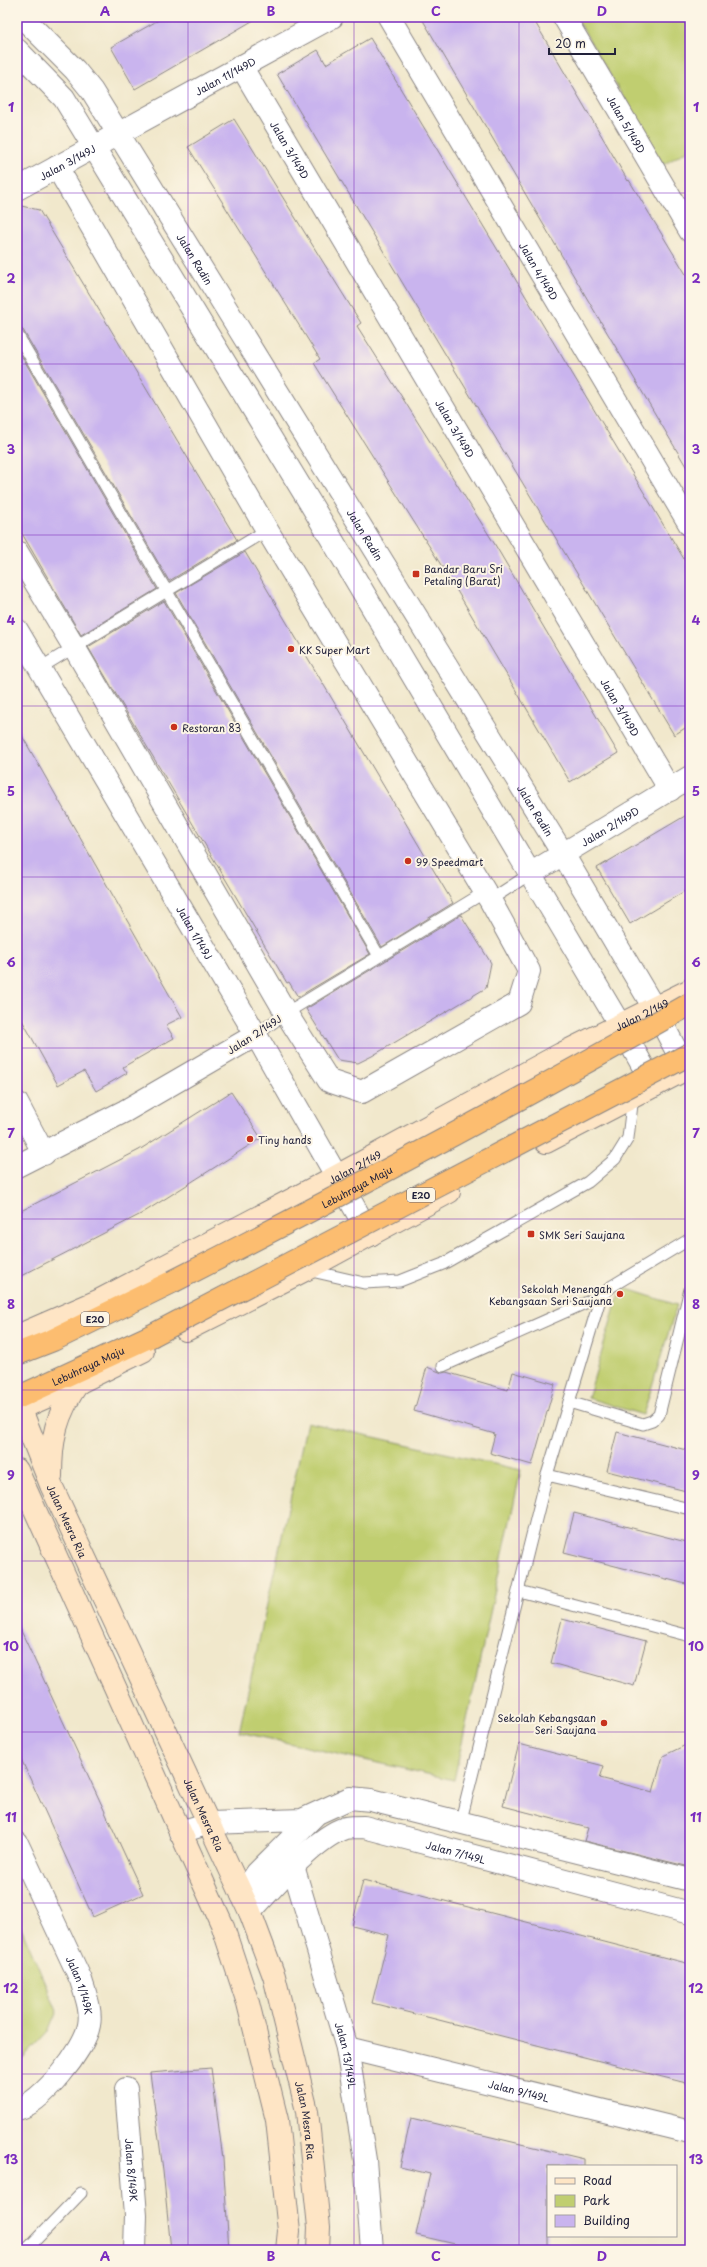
<svg xmlns="http://www.w3.org/2000/svg" width="707" height="2267" font-family="'Playpen Sans',sans-serif">
	<rect width="100%" height="100%" fill="#fcf5e5"/>
	<filter id="ink" filterUnits="userSpaceOnUse"><feTurbulence type="fractalNoise" baseFrequency=".025" numOctaves="2"/><feDisplacementMap in="SourceGraphic" scale="8" xChannelSelector="R" yChannelSelector="G"/><feConvolveMatrix kernelMatrix="1 2 1 2 8 2 1 2 1" color-interpolation-filters="sRGB"/></filter>
	<filter id="wash" filterUnits="userSpaceOnUse"><feTurbulence type="fractalNoise" baseFrequency=".012" numOctaves="4" result="noise"/><feDisplacementMap in="SourceGraphic" scale="16" xChannelSelector="R" yChannelSelector="G"/><feGaussianBlur stdDeviation="0.9" result="paint"/><feColorMatrix in="noise" values="0 0 0 0 0 0 0 0 0 0 0 0 0 0 0 0 0 1.4 0 .05"/><feComposite in="paint" operator="in"/></filter>
	<g filter="url(#wash)">
		<rect width="100%" height="100%" fill="#f1e8cc"/>
		<!-- green -->
		<g fill="#c0ce70" stroke="#717856">
			<polygon points="576,17 690,17 690,149 663,165"/>
			<polygon points="621,1287 677,1305 643,1415 588,1398"/>
			<polygon points="307,1422 521,1470 454,1780 239,1732"/>
			<polygon points="17,1918 57,2011 49,2030 17,2064"/>
		</g>
		<g id="blocks">
			<!-- building -->
			<g fill="#c9b4ee">
				<polygon points="164,17 259,17 135,89 111,47"/>
				<polygon points="421,17 532,17 628,181 629,180 690,281 690,473"/>
				<polygon points="370,38 690,569 690,725 674,735 277,74 318,50 326,64"/>
				<polygon points="234,119 361,323 357,326 494,543 618,753 570,782 453,584 314,363 320,359 188,147"/>
				<polygon points="17,205 39,210 237,540 169,581 23,330 17,327"/>
				<polygon points="17,348 157,589 81,635 17,525"/>
				<polygon points="245,552 453,903 382,947 176,593"/>
				<polygon points="164,601 370,954 298,997 289,982 287,983 88,647"/>
				<polygon points="17,727 182,1017 166,1025 174,1038 123,1067 127,1073 96,1091 84,1071 58,1085 17,1011"/>
				<polygon points="690,813 690,888 630,924 597,868"/>
				<polygon points="461,915 491,963 486,988 372,1056 358,1063 338,1060 306,1009"/>
				<polygon points="231,1092 261,1138 141,1214 17,1278 17,1213 139,1150"/>
				<polygon points="427,1367 442,1373 446,1372 508,1390 513,1372 555,1384 532,1465 490,1453 495,1434 414,1411"/>
				<polygon points="617,1432 690,1451 690,1492 607,1471"/>
				<polygon points="574,1513 690,1543 690,1585 564,1553"/>
				<polygon points="562,1619 646,1641 634,1686 551,1663"/>
				<polygon points="17,1622 143,1894 93,1917 17,1750"/>
				<polygon points="690,1743 690,1867 584,1841 588,1828 503,1806 519,1744 604,1766 600,1778 653,1792 663,1756"/>
				<polygon points="363,1880 690,1964 690,2084 372,2003 389,1935 352,1926"/>
				<polygon points="211,2068 223,2159 229,2250 171,2250 163,2170 150,2073"/>
				<polygon points="411,2118 584,2159 584,2166 548,2166 548,2250 481,2250 416,2235 430,2174 400,2167"/>
			</g>
		</g>
	</g>
	<g filter="url(#ink)">
		<use href="#blocks" fill-opacity="0" stroke="#8a8584" stroke-width="1"/>
		<g fill="none" stroke-linecap="round" stroke-linejoin="round">
			<!-- service casing -->
			<g stroke="#8a8584" stroke-width="13">
				<g id="service">
					<polyline points="17,334 379,956"/>
					<polyline points="40,668 267,530"/>
					<polyline points="490,900 530,874"/>
					<polyline points="256,1035 286,1013 485,892"/>
					<polyline points="307,1270 364,1283 400,1281 443,1264 588,1182 615,1159 628,1138 633,1096"/>
					<polyline points="443,1366 601,1296"/>
					<polyline points="569,1402 643,1424 652,1421 659,1415 690,1289"/>
					<polyline points="547,1475 690,1509"/>
					<polyline points="519,1591 690,1636"/>
					<polyline points="460,1824 547,1475 601,1296 612,1286 690,1239"/>
					<polyline points="26,2250 81,2193"/>
				</g>
			</g>
			<!-- minor casing -->
			<g stroke="#8a8584" stroke-width="24">
				<g id="minor">
					<path id="s1" d="M389,17L690,525"/>
					<path id="s2" d="M564,17L690,231"/>
					<path id="s3" d="M241,66L670,790"/>
					<path id="s4" d="M17,189L332,17"/>
					<polyline points="17,552 74,647 286,1013 329,1081 362,1092 519,1003 529,971 490,900 267,530 57,167"/>
					<path id="s5" d="M17,630L256,1035L370,1235"/>
					<path id="s6" d="M530,874L690,777"/>
					<polyline points="17,1103 44,1154"/>
					<polyline points="17,1166 125,1111 256,1035"/>
					<polyline points="180,1832 210,1823 302,1820 350,1798 371,1800 690,1880"/>
					<path id="s7" d="M17,1843L81,1980C85,1994 92,2010 89,2025C85,2049 41,2104 17,2109"/>
					<path id="s8" d="M293,1866L347,2048L365,2160L372,2250"/>
					<polyline points="242,1895 257,1873 314,1816"/>
					<path id="s9" d="M250,1912C271,1889 316,1837 345,1828C351,1827 358,1827 364,1827L690,1913"/>
					<path id="s10" d="M347,2048L690,2132"/>
					<path id="s11" d="M126,2089L136,2215L135,2250"/>
				</g>
			</g>
			<!-- tertiary casing -->
			<g stroke="#8a8584" stroke-width="24">
				<g id="tertiary">
					<path id="s12" d="M22,17L75,70L92,91L563,854L654,1008L686,1069"/>
					<polyline points="17,50 64,98 312,506 620,1025 654,1086"/>
				</g>
			</g>
			<!-- secondary casing -->
			<g stroke="#8a8584" stroke-width="24">
				<g id="secondary">
					<polyline points="546,1142 690,1067"/>
					<polyline points="186,1330 305,1270 449,1192"/>
					<path id="s13" d="M17,1336L100,1300L337,1176L561,1054L690,990"/>
					<path id="s14" d="M17,1400L51,1485L250,1912L274,1976L307,2111L319,2227L318,2250"/>
					<polyline points="17,1410 78,1383 143,1351"/>
					<polyline points="17,1470 222,1924 248,2003 277,2120 289,2231 287,2250"/>
					<path d="M51,1476C51,1438 56,1415 78,1383"/>
				</g>
			</g>
			<!-- motorway casing -->
			<g stroke="#8a8584" stroke-width="24">
				<g id="motorway">
					<polyline points="17,1354 53,1340 172,1282"/>
					<path id="s15" d="M17,1398L151,1336"/>
				</g>
			</g>
			<!-- service -->
			<use href="#service" stroke="#fff" stroke-width="11"/>
			<!-- minor -->
			<use href="#minor" stroke="#fff" stroke-width="22"/>
			<!-- tertiary -->
			<use href="#tertiary" stroke="#fff" stroke-width="22"/>
			<!-- secondary -->
			<use href="#secondary" stroke="#fee5c5" stroke-width="22"/>
			<!-- motorway -->
			<use href="#motorway" stroke="#fcbd6f" stroke-width="22"/>
			<!-- motorway-bridge casing -->
			<g stroke="#8a8584" stroke-width="24" stroke-linecap="butt">
				<g id="motorway-bridge">
					<path id="s16" d="M172,1282C346,1193 519,1101 690,1004"/>
					<polyline points="151,1336 690,1054"/>
				</g>
			</g>
			<!-- motorway-bridge -->
			<use href="#motorway-bridge" stroke="#fcbd6f" stroke-width="22"/>
		</g>
	</g>
	<!-- grid -->
	<path fill="none" stroke="#7b2cbf" stroke-width="1" stroke-opacity="0.55" d="M188,17V2250M354,17V2250M519,17V2250M17,193H690M17,364H690M17,535H690M17,706H690M17,877H690M17,1048H690M17,1219H690M17,1390H690M17,1561H690M17,1732H690M17,1903H690M17,2074H690"/>
	<!-- markers -->
	<g fill="#c8321e" stroke="#fcf5e5" stroke-width="1.5">
		<rect x="412" y="570" width="8" height="8" rx="2"/>
		<circle cx="291" cy="649" r="4"/>
		<circle cx="174" cy="727" r="4"/>
		<circle cx="408" cy="861" r="4"/>
		<circle cx="250" cy="1139" r="4"/>
		<rect x="527" y="1230" width="8" height="8" rx="2"/>
		<circle cx="620" cy="1294" r="4"/>
		<circle cx="604" cy="1723" r="4"/>
	</g>
	<g text-anchor="middle" dominant-baseline="central" stroke-width="4" stroke-linejoin="round" paint-order="stroke">
		<!-- shield labels -->
		<g fill="#fcf5e5" stroke="#63616e" stroke-width="1">
			<rect x="407" y="1188" width="28" height="14" rx="3"/>
			<rect x="81" y="1312" width="28" height="14" rx="3"/>
		</g>
		<g font-size="9" font-weight="bold" fill="#22223b">
			<text x="421" y="1195">E20</text>
			<text x="95" y="1319">E20</text>
		</g>
		<!-- street labels -->
		<g font-size="10" fill="#22223b" stroke="#fcf5e5">
			<text stroke="none"><textPath href="#s4" startOffset="237">Jalan 11/149D</textPath></text>
			<text stroke="none"><textPath href="#s2" startOffset="124">Jalan 5/149D</textPath></text>
			<text stroke="none"><textPath href="#s3" startOffset="97">Jalan 3/149D</textPath></text>
			<text stroke="none"><textPath href="#s4" startOffset="57">Jalan 3/149J</textPath></text>
			<text stroke="none"><textPath href="#s12" startOffset="299">Jalan Radin</textPath></text>
			<text stroke="none"><textPath href="#s1" startOffset="295">Jalan 4/149D</textPath></text>
			<text stroke="none"><textPath href="#s3" startOffset="421">Jalan 3/149D</textPath></text>
			<text stroke="none"><textPath href="#s12" startOffset="623">Jalan Radin</textPath></text>
			<text stroke="none"><textPath href="#s3" startOffset="745">Jalan 3/149D</textPath></text>
			<text stroke="none"><textPath href="#s12" startOffset="947">Jalan Radin</textPath></text>
			<text stroke="none"><textPath href="#s6" startOffset="93">Jalan 2/149D</textPath></text>
			<text stroke="none"><textPath href="#s5" startOffset="351">Jalan 1/149J</textPath></text>
			<text stroke="none"><textPath href="#s13" startOffset="703">Jalan 2/149</textPath></text>
			<text transform="translate(254 1034) rotate(-33)">Jalan 2/149J</text>
			<text stroke="none"><textPath href="#s13" startOffset="378">Jalan 2/149</textPath></text>
			<text stroke="none"><textPath href="#s16" startOffset="208">Lebuhraya Maju</textPath></text>
			<text stroke="none"><textPath href="#s15" startOffset="78">Lebuhraya Maju</textPath></text>
			<text stroke="none"><textPath href="#s14" startOffset="131">Jalan Mesra Ria</textPath></text>
			<text stroke="none"><textPath href="#s14" startOffset="455">Jalan Mesra Ria</textPath></text>
			<text stroke="none"><textPath href="#s9" startOffset="242">Jalan 7/149L</textPath></text>
			<text stroke="none"><textPath href="#s7" startOffset="156">Jalan 1/149K</textPath></text>
			<text stroke="none"><textPath href="#s8" startOffset="197">Jalan 13/149L</textPath></text>
			<text stroke="none"><textPath href="#s10" startOffset="177">Jalan 9/149L</textPath></text>
			<text stroke="none"><textPath href="#s14" startOffset="779">Jalan Mesra Ria</textPath></text>
			<text stroke="none"><textPath href="#s11" startOffset="81">Jalan 8/149K</textPath></text>
		</g>
		<!-- poi labels -->
		<g font-size="10" fill="#22223b" stroke="#fcf5e5" text-anchor="start">
			<text x="424" y="568">Bandar Baru Sri<tspan x="424" dy="12">Petaling (Barat)</tspan></text>
			<text x="299" y="649">KK Super Mart</text>
			<text x="182" y="727">Restoran 83</text>
			<text x="416" y="861">99 Speedmart</text>
			<text x="258" y="1139">Tiny hands</text>
			<text x="539" y="1234">SMK Seri Saujana</text>
			<text x="612" y="1288" text-anchor="end">Sekolah Menengah<tspan x="612" dy="12">Kebangsaan Seri Saujana</tspan></text>
			<text x="596" y="1717" text-anchor="end">Sekolah Kebangsaan<tspan x="596" dy="12">Seri Saujana</tspan></text>
		</g>
	</g>
	<!-- margin -->
	<rect width="707" height="2267" fill="none" stroke="#fcf5e5" stroke-width="44"/>
	<!-- legend -->
	<rect x="547" y="2165" width="130" height="72" fill="#fcf5e5" stroke="#a5a1a1"/>
	<rect x="555" y="2178" width="20" height="6" fill="#fee5c5" stroke="#a5a1a1"/>
	<text x="583" y="2185" font-size="12" fill="#22223b">Road</text>
	<rect x="555" y="2195" width="20" height="12" fill="#c0ce70" stroke="#a5a1a1"/>
	<text x="583" y="2205" font-size="12" fill="#22223b">Park</text>
	<rect x="555" y="2215" width="20" height="12" fill="#c9b4ee" stroke="#a5a1a1"/>
	<text x="583" y="2225" font-size="12" fill="#22223b">Building</text>
	<!-- scale -->
	<path d="M549 48v6h66v-6" fill="none" stroke="#22223b" stroke-width="2"/>
	<text x="555" y="48" font-size="12" fill="#22223b" stroke="#fcf5e5" stroke-width="3" paint-order="stroke">20 m</text>
	<rect x="22" y="22" width="663" height="2223" fill="none" stroke="#7b2cbf" stroke-width="1.5"/>
	<g font-size="13" text-anchor="middle" font-weight="bold" fill="#7b2cbf">
		<text x="105" y="16">A</text>
		<text x="271" y="16">B</text>
		<text x="436" y="16">C</text>
		<text x="602" y="16">D</text>
		<text x="11" y="112">1</text>
		<text x="696" y="112">1</text>
		<text x="11" y="283">2</text>
		<text x="696" y="283">2</text>
		<text x="11" y="454">3</text>
		<text x="696" y="454">3</text>
		<text x="11" y="625">4</text>
		<text x="696" y="625">4</text>
		<text x="11" y="796">5</text>
		<text x="696" y="796">5</text>
		<text x="11" y="967">6</text>
		<text x="696" y="967">6</text>
		<text x="11" y="1138">7</text>
		<text x="696" y="1138">7</text>
		<text x="11" y="1309">8</text>
		<text x="696" y="1309">8</text>
		<text x="11" y="1480">9</text>
		<text x="696" y="1480">9</text>
		<text x="11" y="1651">10</text>
		<text x="696" y="1651">10</text>
		<text x="11" y="1822">11</text>
		<text x="696" y="1822">11</text>
		<text x="11" y="1993">12</text>
		<text x="696" y="1993">12</text>
		<text x="11" y="2164">13</text>
		<text x="696" y="2164">13</text>
		<text x="105" y="2261">A</text>
		<text x="271" y="2261">B</text>
		<text x="436" y="2261">C</text>
		<text x="602" y="2261">D</text>
	</g>
</svg>
